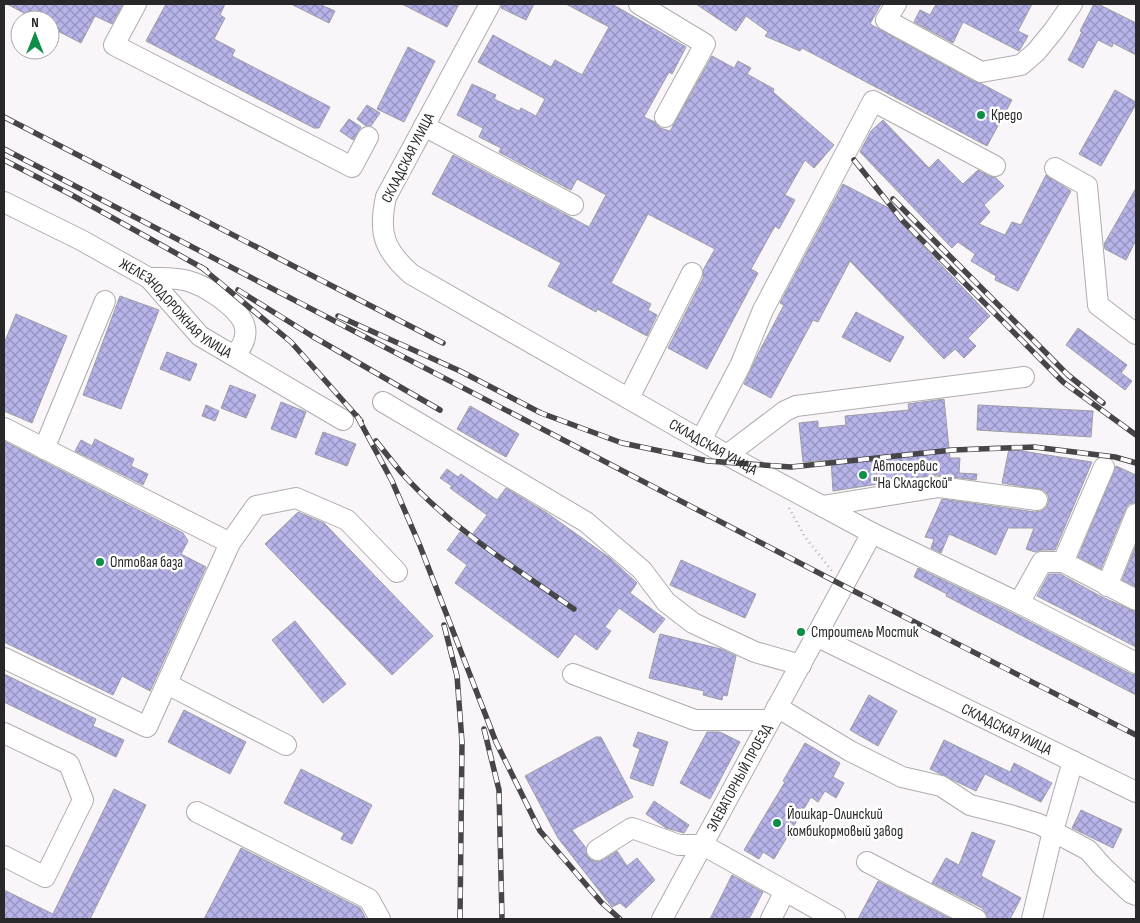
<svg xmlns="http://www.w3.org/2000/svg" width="1140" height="923" font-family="'Sofia Sans Condensed',sans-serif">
	<defs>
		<pattern id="building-cross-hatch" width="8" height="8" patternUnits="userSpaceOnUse" patternTransform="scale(1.25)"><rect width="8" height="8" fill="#b7b4ea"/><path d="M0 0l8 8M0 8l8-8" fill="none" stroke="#9592be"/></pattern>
	</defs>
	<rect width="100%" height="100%" fill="#f9f5f9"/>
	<!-- building -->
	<g fill="url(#building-cross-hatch)" stroke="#9e9ea3">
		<polygon points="7,4 123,4 112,24 95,16 81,43 50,27 50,20 37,20"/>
		<polygon points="166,4 225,4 220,15 225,18 214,39 235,50 232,56 330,107 319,128 314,128 146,41"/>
		<polygon points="291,4 319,4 335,11 329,23"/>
		<polygon points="402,4 459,4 447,27"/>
		<polygon points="502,4 534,4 526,20 501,8"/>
		<polygon points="566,4 612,4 686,47 672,74 669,72 644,117 655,122 660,128 670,131 712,56 734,68 738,61 751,68 747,74 774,89 773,92 834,145 814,168 805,160 785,195 795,200 779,229 775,226 751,269 758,273 707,369 668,348 703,278 703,270 715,249 648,214 611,283 651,304 648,310 657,315 647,336 597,309 596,312 548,286 561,263 432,194 453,155 589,227 606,195 577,179 571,190 499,152 501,148 479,137 483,128 457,115 472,84 496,95 494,99 519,111 521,108 536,116 545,99 478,62 493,35 551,67 555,60 582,75 609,27"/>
		<polygon points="696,4 881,4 870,24 975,82 982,84 1012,100 987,146 802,48 800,51 765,36 768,32 746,16 736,31"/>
		<polygon points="936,4 1032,4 1018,31 1028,36 1019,51 963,22 953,43 914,22 920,10 930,15"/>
		<polygon points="1094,4 1098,4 1136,23 1136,55 1113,43 1112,47 1098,40 1083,68 1068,60 1082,32 1080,31"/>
		<polygon points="408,47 435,61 404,122 377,109"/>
		<polygon points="1115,90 1136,102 1136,104 1101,166 1079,154"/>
		<polygon points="367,105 380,113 371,126 366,126 357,119"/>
		<polygon points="349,119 361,127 353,140 340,131"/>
		<polygon points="883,120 929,168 938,159 963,184 978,170 989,176 996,178 1004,186 984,205 990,212 979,224 1005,235 1012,222 1021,225 1046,175 1071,191 1018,291 995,280 996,276 971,261 975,254 958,242 952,248 860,152 871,131"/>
		<polygon points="843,184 900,214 897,219 990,316 968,338 976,346 964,358 955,349 944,359 850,261 818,322 813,320 771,398 744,384 759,352 784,305 780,303"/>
		<polygon points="1136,188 1136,240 1126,260 1105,249 1104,244"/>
		<polygon points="120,296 159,310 121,409 83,395"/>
		<polygon points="856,312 904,337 890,362 842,337"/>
		<polygon points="16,314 67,336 32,423 4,411 4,344"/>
		<polygon points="1078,328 1127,365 1121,373 1132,381 1125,390 1066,345"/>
		<polygon points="167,352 197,364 190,381 160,369"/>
		<polygon points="230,385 256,395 246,418 221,408"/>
		<polygon points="944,399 950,458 960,458 959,473 977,474 976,480 937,475 833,491 831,460 803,462 799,423 818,421 818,428 846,425 845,416 909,410 908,404"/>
		<polygon points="281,402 306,412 296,438 271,429"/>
		<polygon points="206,405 219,411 215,421 202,416"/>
		<polygon points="978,405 1093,411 1091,437 977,430"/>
		<polygon points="470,406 519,434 506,457 457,429"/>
		<polygon points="323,432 356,444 347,466 315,454"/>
		<polygon points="95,439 134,459 131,466 148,474 143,485 75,451 81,440 92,446"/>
		<polygon points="4,441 183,533 188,541 181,554 206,567 150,691 122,676 113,695 4,642"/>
		<polygon points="1009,449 1092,462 1055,550 1042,550 1035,552 1026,549 1034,528 1008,528 996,555 949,534 941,553 931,548 934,539 925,537 942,499 1035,512 1041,511 1046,508 1049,501 1048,495 1044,490 1002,483"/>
		<polygon points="1116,466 1136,475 1136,502 1129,504 1125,510 1101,569 1078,557"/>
		<polygon points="447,469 458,477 461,474 497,500 506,488 547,513 610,558 637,583 630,593 665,619 654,633 619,608 605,627 611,631 597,650 575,634 558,658 455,583 467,565 447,550 460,532 469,539 487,515 450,488 452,486 440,478"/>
		<polygon points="298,512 324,523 433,636 392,675 265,544"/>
		<polygon points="1136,545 1136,587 1122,580"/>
		<polygon points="681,560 756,594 745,618 670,585"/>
		<polygon points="918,568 1014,614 1131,674 1136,675 1136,695 946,596 947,594 914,577"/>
		<polygon points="1049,574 1060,574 1102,597 1136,612 1136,647 1037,596"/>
		<polygon points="295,621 346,684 323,703 272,640"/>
		<polygon points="660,634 721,649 736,656 727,696 723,695 722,700 703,695 704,691 649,678"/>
		<polygon points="4,674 96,719 93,726 124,740 116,757 4,702"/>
		<polygon points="869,695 897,711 878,746 850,730"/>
		<polygon points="184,710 246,742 230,774 168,742"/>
		<polygon points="638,732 668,742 653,786 630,778 640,749 633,746"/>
		<polygon points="707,732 720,732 740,742 710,799 680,783"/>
		<polygon points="596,737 601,737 633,797 572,830 586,848 587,856 591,860 597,862 603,860 617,851 627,866 637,858 655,880 626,908 620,903 612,907 558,838 525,776"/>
		<polygon points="944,740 1010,772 1014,763 1052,783 1041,802 985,774 976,791 930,769"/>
		<polygon points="805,743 840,763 833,777 844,783 836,798 825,791 818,802 811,797 774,859 763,852 759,859 744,850 785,782 783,781"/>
		<polygon points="301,769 372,805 352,844 341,839 344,833 284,803"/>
		<polygon points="114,789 146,805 90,919 4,919 4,890 53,914"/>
		<polygon points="654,801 689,825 684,833 666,828 646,814"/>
		<polygon points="1081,810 1122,829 1113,848 1072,828"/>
		<polygon points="972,832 995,841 981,876 1021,898 1010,919 988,919 986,913 982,908 932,883 946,858 959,865"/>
		<polygon points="241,848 360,908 365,917 364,919 204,919"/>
		<polygon points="732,875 763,892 749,919 710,919"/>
		<polygon points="878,881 951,919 858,919"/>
	</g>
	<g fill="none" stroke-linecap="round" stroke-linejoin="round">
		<!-- minor casing -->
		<g stroke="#afacb0" stroke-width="22">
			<g id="minor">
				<polyline points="136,4 114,45 352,167 368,137"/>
				<path id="s1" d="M490,4L386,197C378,233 384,250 411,274L727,455L872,533L816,636L1136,792"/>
				<polyline points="639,4 705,44 665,117"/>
				<polyline points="896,4 886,20 981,72 1021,65 1036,52 1054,30 1072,4"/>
				<polyline points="424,126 573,205"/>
				<polyline points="1055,168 1087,186 1098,305 1136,334"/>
				<path id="s2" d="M4,202L81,240L149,278L200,336L343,420"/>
				<path d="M149,278C162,278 176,277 188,281C200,284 209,290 219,297C242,314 257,331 234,356"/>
				<polyline points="629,398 692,273"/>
				<polyline points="383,402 586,522 642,570 666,602 693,623 755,652 801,665"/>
				<polyline points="4,428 230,543 147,727 4,658"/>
				<polyline points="701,440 740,366 763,310 873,101 995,166"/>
				<polyline points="44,449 105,301"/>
				<polyline points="727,455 785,411 796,406 1024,377"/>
				<polyline points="822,506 939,487 1037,500"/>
				<polyline points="872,533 1019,603 1136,663"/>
				<polyline points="230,543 256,506 296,498 347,520 397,572"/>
				<polyline points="1063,562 1104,467"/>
				<polyline points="1107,586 1136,514"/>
				<polyline points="1019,603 1042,562 1063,562 1136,600"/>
				<polyline points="573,674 695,720 770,720"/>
				<polyline points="167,684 286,745"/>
				<polyline points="777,707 850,751 902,777 941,786 970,805 1010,815 1039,824 1088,850 1103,867 1131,893 1136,895"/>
				<polyline points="4,733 69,764 83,800 45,877 4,856"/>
				<polyline points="197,812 369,899 380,919"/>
				<polyline points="597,850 632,828 679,845 703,845 835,919"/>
				<polyline points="867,862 976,919"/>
				<path id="s3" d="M662,919L816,636"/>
				<polyline points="771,919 785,891"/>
				<polyline points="1032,919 1053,831 1073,761"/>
			</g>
		</g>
		<!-- path -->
		<polyline stroke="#b1aeb1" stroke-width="2.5" stroke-dasharray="1 4" stroke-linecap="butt" points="789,508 805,537 832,571"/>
		<!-- minor -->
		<use href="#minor" stroke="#fff" stroke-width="20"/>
		<!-- rail casing -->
		<g stroke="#474547" stroke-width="5.5">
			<g id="rail">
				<polyline points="4,117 443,343"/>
				<polyline points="4,149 844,586 1136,735"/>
				<polyline points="4,160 70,194 206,270"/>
				<polyline points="854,160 903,221 1063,382 1136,435"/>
				<polyline points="893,199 1068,375 1103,403"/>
				<polyline points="201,267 291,342 361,421"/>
				<polyline points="238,290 312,336 440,410"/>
				<polyline points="338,316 460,371 541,413 622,443 708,461 791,467 953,450 1034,447 1115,457 1136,463"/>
				<polyline points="357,416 392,481 420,546 496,742 540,831 601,902 620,919"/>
				<path d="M376,441C384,451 392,461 400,471C449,527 514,567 574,609"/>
				<polyline points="444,625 457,676 462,742 460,919"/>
				<polyline points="484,729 499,790 502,919"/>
			</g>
		</g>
		<!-- rail -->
		<use href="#rail" stroke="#fff" stroke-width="4" stroke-dasharray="11" stroke-linecap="butt"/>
	</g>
	<!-- markers -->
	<g fill="#0f8e4a" stroke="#fff" stroke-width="2">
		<circle cx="981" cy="115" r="5"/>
		<circle cx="863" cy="475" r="5"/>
		<circle cx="100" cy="562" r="5"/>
		<circle cx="801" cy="632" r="5"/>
		<circle cx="777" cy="823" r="5"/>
	</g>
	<g text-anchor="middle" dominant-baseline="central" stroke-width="5" stroke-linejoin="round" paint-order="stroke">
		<!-- poi labels -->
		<g font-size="15" fill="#282729" stroke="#fff" text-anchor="start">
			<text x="991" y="115">Кредо</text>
			<text x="873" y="466">Автосервис<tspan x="873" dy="17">"На Складской"</tspan></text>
			<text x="110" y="562">Оптовая база</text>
			<text x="811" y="632">Строитель Мостик</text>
			<text x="787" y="814">Йошкар-Олинский<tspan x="787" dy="17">комбикормовый завод</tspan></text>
		</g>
		<!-- street labels -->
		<g font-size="15" fill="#282729" stroke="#fff">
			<text transform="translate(408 158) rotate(-63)">СКЛАДСКАЯ УЛИЦА</text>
			<text stroke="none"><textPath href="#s2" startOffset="204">ЖЕЛЕЗНОДОРОЖНАЯ УЛИЦА</textPath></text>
			<text stroke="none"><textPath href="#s1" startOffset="654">СКЛАДСКАЯ УЛИЦА</textPath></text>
			<text stroke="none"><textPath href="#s1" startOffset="1164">СКЛАДСКАЯ УЛИЦА</textPath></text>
			<text stroke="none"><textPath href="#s3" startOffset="161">ЭЛЕВАТОРНЫЙ ПРОЕЗД</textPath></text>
		</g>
	</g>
	<!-- border -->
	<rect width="1140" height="923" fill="none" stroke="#282729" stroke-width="10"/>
	<!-- north arrow -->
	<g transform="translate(35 35)"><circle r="24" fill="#ffffff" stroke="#a9a9a9"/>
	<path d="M0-4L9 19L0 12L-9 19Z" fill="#0f8e4a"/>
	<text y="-8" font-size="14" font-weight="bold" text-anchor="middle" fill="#282729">N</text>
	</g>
</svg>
